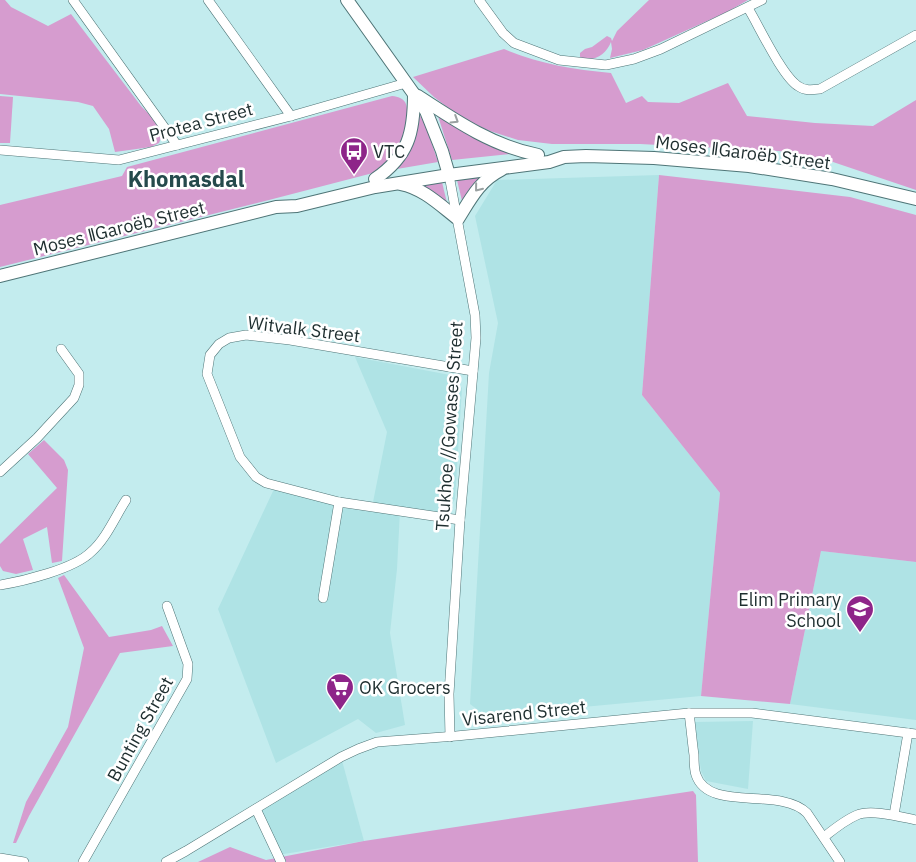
<svg xmlns="http://www.w3.org/2000/svg" width="916" height="862" font-family="'IBM Plex Sans',sans-serif">
	<rect width="100%" height="100%" fill="#c3ecee"/>
	<!-- built -->
	<g fill="#afe3e5">
		<polygon points="659,175 642,395 720,493 701,696 486,716 470,704 489,373 498,323 475,216 497,180"/>
		<polygon points="355,357 450,375 462,388 455,499 444,518 400,511 397,569 390,633 405,725 376,733 358,719 276,763 218,609 274,489 345,508 371,512 387,432"/>
		<polygon points="821,551 916,562 916,720 790,704"/>
		<polygon points="753,721 748,789 706,781 701,771 695,722"/>
		<polygon points="341,757 364,841 278,855 256,809"/>
	</g>
	<!-- green -->
	<g fill="#d69ccf">
		<polygon points="0,0 5,0 11,7 48,26 71,14 141,106 158,123 163,133 159,143 151,147 115,152 109,129 93,106 78,102 0,94"/>
		<path d="M649,0H748L727,12L643,50L610,58L612,49L611,42C606,55 593,63 580,57V53L585,49L592,47L607,36L611,38L612,41L617,31Z"/>
		<path d="M504,49C540,64 572,69 611,73L626,103L642,96L648,102L679,103L728,83L747,116L815,123L873,126L916,100V190L833,162L779,151L640,144H552L518,140L490,131L461,118L434,97L413,77Z"/>
		<polygon points="0,96 13,97 10,143 0,143"/>
		<path d="M392,96C410,98 407,108 407,122C407,127 407,134 405,138C399,151 385,166 373,173L269,200L0,267V205L122,176L127,167Z"/>
		<path d="M417,109L427,129L438,162L397,169C413,150 418,133 417,109Z"/>
		<polygon points="437,113 520,153 452,160"/>
		<polygon points="487,172 463,205 456,176"/>
		<polygon points="659,175 850,197 916,215 916,562 821,551 790,704 701,696 720,493 642,395"/>
		<polygon points="441,178 448,207 419,185"/>
		<polygon points="44,440 64,460 68,470 62,561 52,563 47,527 23,539 33,570 16,574 3,571 0,566 0,544 57,488 28,454"/>
		<polygon points="64,575 109,637 151,630 162,626 173,646 120,653 29,816 16,843 13,843 26,802 68,727 84,648 58,578"/>
		<polygon points="693,791 696,795 698,862 198,862 230,847 266,860 364,841"/>
	</g>
	<g fill="none" stroke-linecap="round" stroke-linejoin="round">
		<!-- street casing -->
		<g stroke="#4f7577" stroke-width="10">
			<g id="street">
				<polyline points="73,0 177,145"/>
				<polyline points="208,0 291,116"/>
				<polyline points="479,0 503,33 514,43 559,60 606,65 634,59 661,49 762,0"/>
				<path d="M748,8C759,26 782,76 798,86C805,91 812,90 820,89L916,35"/>
				<polyline points="0,150 119,160 291,116 406,83"/>
				<polyline points="449,175 475,315 476,338 460,520 449,694 450,737"/>
				<polyline points="0,472 37,438 74,398 79,385 79,374 61,349"/>
				<polyline points="460,520 339,502 266,483 256,477 240,457 207,374 210,355 219,344 229,338 246,335 290,340 473,371"/>
				<path d="M0,585C24,581 74,569 91,552C106,539 115,517 126,500"/>
				<polyline points="323,598 339,502"/>
				<path d="M689,713C691,727 692,741 694,755C694,762 694,769 696,775C709,813 780,786 807,813L840,862"/>
				<polyline points="256,809 281,862"/>
				<polyline points="894,815 908,733"/>
				<path d="M824,837C834,829 845,820 857,815C871,809 901,817 916,820"/>
				<polyline points="0,858 24,862"/>
				<polyline points="83,862 187,679 188,664 167,606"/>
				<polyline points="166,862 186,851 341,757 358,749 377,742 456,736 689,713 752,713 916,734"/>
			</g>
		</g>
		<!-- secondary casing -->
		<g stroke="#4f7577" stroke-width="14">
			<g id="secondary">
				<polyline points="347,0 426,111 442,151 449,175"/>
				<path d="M418,96C456,121 493,146 538,155"/>
				<path d="M375,179C409,156 414,132 414,94"/>
				<path d="M401,184C423,188 441,206 458,219C470,200 479,181 501,170"/>
				<polyline points="0,276 276,207 297,206 375,187 449,175 549,162 564,157 586,156 654,158 749,166 832,179 916,199"/>
			</g>
		</g>
		<!-- street -->
		<use href="#street" stroke="#fff" stroke-width="9"/>
		<!-- secondary -->
		<use href="#secondary" stroke="#fff" stroke-width="12"/>
	</g>
	<!-- one-way arrows -->
	<defs><path id="oneway-chevron" d="M-2-3.5L2.5 0L-2 3.5" fill="none" stroke-width="1.6" stroke-linecap="round" stroke-linejoin="round" transform="scale(1.25)"/></defs>
	<g stroke="#9aa1a1">
		<use href="#oneway-chevron" transform="translate(455 120) rotate(32)"/>
		<use href="#oneway-chevron" transform="translate(478 188) rotate(129)"/>
	</g>
	<!-- icons -->
	<defs>
		<g id="bus-pin" transform="scale(1.4375)"><path d="M0 17L-7.5 6A9.5 9.5 0 1 1 7.5 6Z" fill="#8e2589" stroke="#fff"/><path d="M-5-6H5V4H4V6H2V4H-2V6H-4V4H-5ZM-3.5-4V0h7V-4ZM-3.5 1.2v1.5H-2V1.2ZM2 1.2v1.5H3.5V1.2Z" fill="#fff"/></g>
		<g id="school-pin" transform="scale(1.4375)"><path d="M0 17L-7.5 6A9.5 9.5 0 1 1 7.5 6Z" fill="#8e2589" stroke="#fff"/><path d="M0-5L7-2L0 1L-7-2ZM-4 1L0 2.5L4 1V4Q0 6-4 4Z" fill="#fff"/></g>
		<g id="supermarket-pin" transform="scale(1.4375)"><path d="M0 17L-7.5 6A9.5 9.5 0 1 1 7.5 6Z" fill="#8e2589" stroke="#fff"/><path d="M-6-5.5h2.5l.6 2H6L4.5 2H-2.5L-4.4-4H-6ZM-1.5 3.2a1.3 1.3 0 1 0 .1 0ZM3 3.2a1.3 1.3 0 1 0 .1 0Z" fill="#fff"/></g>
	</defs>
	<g fill-rule="evenodd">
		<use href="#bus-pin" x="354" y="151"/>
		<use href="#school-pin" x="860" y="609"/>
		<use href="#supermarket-pin" x="340" y="687"/>
	</g>
	<g text-anchor="middle" dominant-baseline="central" stroke-width="5" stroke-linejoin="round" paint-order="stroke">
		<!-- street labels -->
		<g font-size="18" fill="#1e2e2f" stroke="#fff">
			<text transform="translate(201 122) rotate(-15)">Protea Street</text>
			<text transform="translate(743 152) rotate(7)">Moses ǁGaroëb Street</text>
			<text transform="translate(119 228) rotate(-14)">Moses ǁGaroëb Street</text>
			<text transform="translate(304 329) rotate(7)">Witvalk Street</text>
			<text transform="translate(449 426) rotate(-86)">Tsukhoe //Gowases Street</text>
			<text transform="translate(524 713) rotate(-6)">Visarend Street</text>
			<text transform="translate(140 729) rotate(-61)">Bunting Street</text>
		</g>
		<!-- poi labels -->
		<g font-size="18" fill="#1e2e2f" stroke="#fff" text-anchor="start">
			<text x="373" y="151">VTC</text>
			<text x="841" y="599" text-anchor="end">Elim Primary<tspan x="841" dy="21">School</tspan></text>
			<text x="359" y="687">OK Grocers</text>
		</g>
		<!-- district labels -->
		<g font-size="22" font-weight="bold" fill="#254a4c" stroke="#fff">
			<text x="186" y="178">Khomasdal</text>
		</g>
	</g>
</svg>
